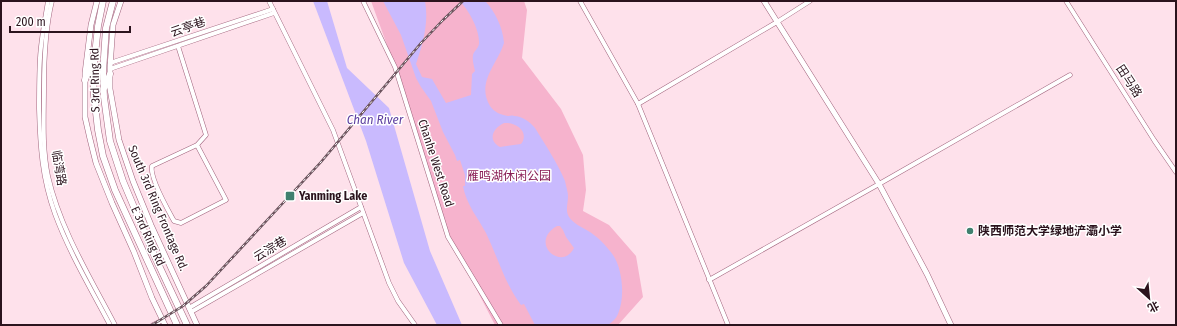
<svg xmlns="http://www.w3.org/2000/svg" width="1177" height="326" font-family="'Fira Sans Condensed','Noto Sans SC',sans-serif">
	<rect width="100%" height="100%" fill="#fee1eb"/>
	<!-- green -->
	<polygon fill="#f6b3cd" points="371,1 524,1 527,10 522,58 561,109 583,155 586,190 583,211 609,225 636,256 643,297 618,325 495,325 451,240 395,67"/>
	<!-- water -->
	<g fill="#c9bafe" fill-rule="evenodd">
		<polygon points="313,1 327,1 347,68 389,108 430,251 462,325 437,325 404,263 366,141"/>
		<path d="M383,1H425C429,22 423,44 416,64L422,77L432,79L446,103L471,95L472,74L475,71C474,66 472,60 473,55C474,51 478,49 479,44C480,30 469,11 460,1H485C495,11 503,28 504,43C497,65 476,82 490,106C494,112 501,115 508,116C510,116 512,115 514,116C522,116 530,122 535,128C545,144 558,164 565,181C566,186 568,192 568,196C568,204 565,210 569,217C574,225 587,229 594,235C601,240 608,248 613,255C623,270 625,298 618,314C616,319 612,322 608,325H535L524,304L521,305C505,284 498,258 486,233C478,218 466,204 463,186H465V175L460,160L457,161L455,155L443,132L431,101L421,87L416,78L401,35ZM504,123C516,122 530,132 521,144L500,147C487,140 493,128 504,123ZM557,226H560L563,230L566,237L574,248C562,272 528,243 557,226Z"/>
	</g>
	<g fill="none" stroke-linecap="round" stroke-linejoin="round">
		<!-- minor casing -->
		<g stroke="#a1647d" stroke-width="5">
			<g id="minor">
				<path d="M48,1C45,20 41,39 40,58C39,75 39,92 39,109C40,146 42,178 55,214C69,252 91,289 110,325"/>
				<path d="M52,1C45,30 44,59 44,88C44,117 42,147 48,176C60,229 90,277 115,325"/>
				<polyline points="269,1 333,130 389,283 398,301 415,325"/>
				<polyline points="363,1 395,67 448,237 501,325"/>
				<polyline points="580,1 638,104 728,325"/>
				<polyline points="1066,1 1154,140 1176,172"/>
				<path d="M178,46L206,135L197,145L226,200L181,223L174,221C168,210 149,177 152,166L197,145"/>
				<polyline points="110,63 273,9"/>
				<polyline points="110,69 274,13"/>
				<polyline points="638,104 777,22 810,1"/>
				<polyline points="709,280 879,184 1070,75"/>
				<polyline points="189,308 361,207"/>
				<polyline points="191,312 363,213"/>
				<polyline points="153,325 163,320"/>
			</g>
		</g>
		<!-- major casing -->
		<g stroke="#a1647d" stroke-width="6">
			<g id="major">
				<polyline points="97,1 91,25 85,73 85,117 90,139 96,163 112,203 134,252 152,298 165,325"/>
				<polyline points="121,1 113,25 110,67 110,89 119,140 133,181 151,225 197,325"/>
				<polyline points="764,1 879,184 927,274 951,325"/>
			</g>
		</g>
		<!-- highway casing -->
		<g stroke="#a1647d" stroke-width="7">
			<g id="highway">
				<polyline points="103,1 98,26 93,74 94,95 98,130 103,156 115,190 177,325"/>
				<polyline points="113,1 106,28 103,72 104,97 110,141 123,181 155,257 187,325"/>
				<polyline points="85,80 91,62"/>
				<polyline points="105,87 110,74"/>
			</g>
		</g>
		<!-- minor -->
		<use href="#minor" stroke="#fff" stroke-width="4"/>
		<!-- major -->
		<use href="#major" stroke="#fff" stroke-width="5"/>
		<!-- highway -->
		<use href="#highway" stroke="#fff" stroke-width="6"/>
		<!-- rail casing -->
		<g stroke="#6c535d" stroke-width="2.5">
			<polyline id="rail" points="152,325 183,306 206,286 321,162 421,43 443,20 463,1"/>
		</g>
		<!-- rail -->
		<use href="#rail" stroke="#fff" stroke-width="1" stroke-dasharray="3" stroke-linecap="butt"/>
	</g>
	<!-- markers -->
	<g fill="#40806f" stroke="#fff" stroke-width="1.5">
		<rect x="285" y="191" width="10" height="10" rx="2"/>
		<circle cx="970" cy="231" r="4"/>
	</g>
	<g text-anchor="middle" dominant-baseline="central" stroke-width="3" stroke-linejoin="round" paint-order="stroke">
		<!-- street labels -->
		<g font-size="12" fill="#2b131d" stroke="#fff">
			<text transform="translate(188 27) rotate(-19)">云亭巷</text>
			<text transform="translate(95 80) rotate(-91)">S 3rd Ring Rd</text>
			<text transform="translate(1129 81) rotate(57)">田马路</text>
			<text transform="translate(436 163) rotate(72)">Chanhe West Road</text>
			<text transform="translate(59 168) rotate(80)">临湾路</text>
			<text transform="translate(158 208) rotate(67)">South 3rd Ring Frontage Rd.</text>
			<text transform="translate(148 236) rotate(65)">E 3rd Ring Rd</text>
			<text transform="translate(270 249) rotate(-31)">云淙巷</text>
		</g>
		<!-- park labels -->
		<g font-size="12" fill="#891d55" stroke="#fff">
			<text x="509" y="176">雁鸣湖休闲公园</text>
		</g>
		<!-- poi labels -->
		<g font-size="12" font-weight="bold" fill="#2b131d" stroke="#fff" text-anchor="start">
			<text x="299" y="196">Yanming Lake</text>
			<text x="978" y="231">陕西师范大学绿地浐灞小学</text>
		</g>
		<!-- water labels -->
		<g font-size="13" font-style="italic" fill="#5d3fa0" stroke="#fff">
			<text x="375" y="119">Chan River</text>
		</g>
	</g>
	<!-- border -->
	<rect width="1177" height="326" fill="none" stroke="#2b131d" stroke-width="4"/>
	<!-- north arrow -->
	<g transform="translate(1149 298) rotate(153)" stroke="#ffffff" stroke-width="3" paint-order="stroke">
	<path d="M0-3L7 15L0 10L-7 15Z" fill="#2b131d"/>
	<text y="-6" font-size="11" font-weight="bold" text-anchor="middle" fill="#2b131d">北</text>
	</g>
	<!-- scale -->
	<path d="M10 26v6h120v-6" fill="none" stroke="#2b131d" stroke-width="2"/>
	<text x="16" y="26" font-size="12" fill="#2b131d" stroke="#ffffff" stroke-width="3" paint-order="stroke">200 m</text>
</svg>
